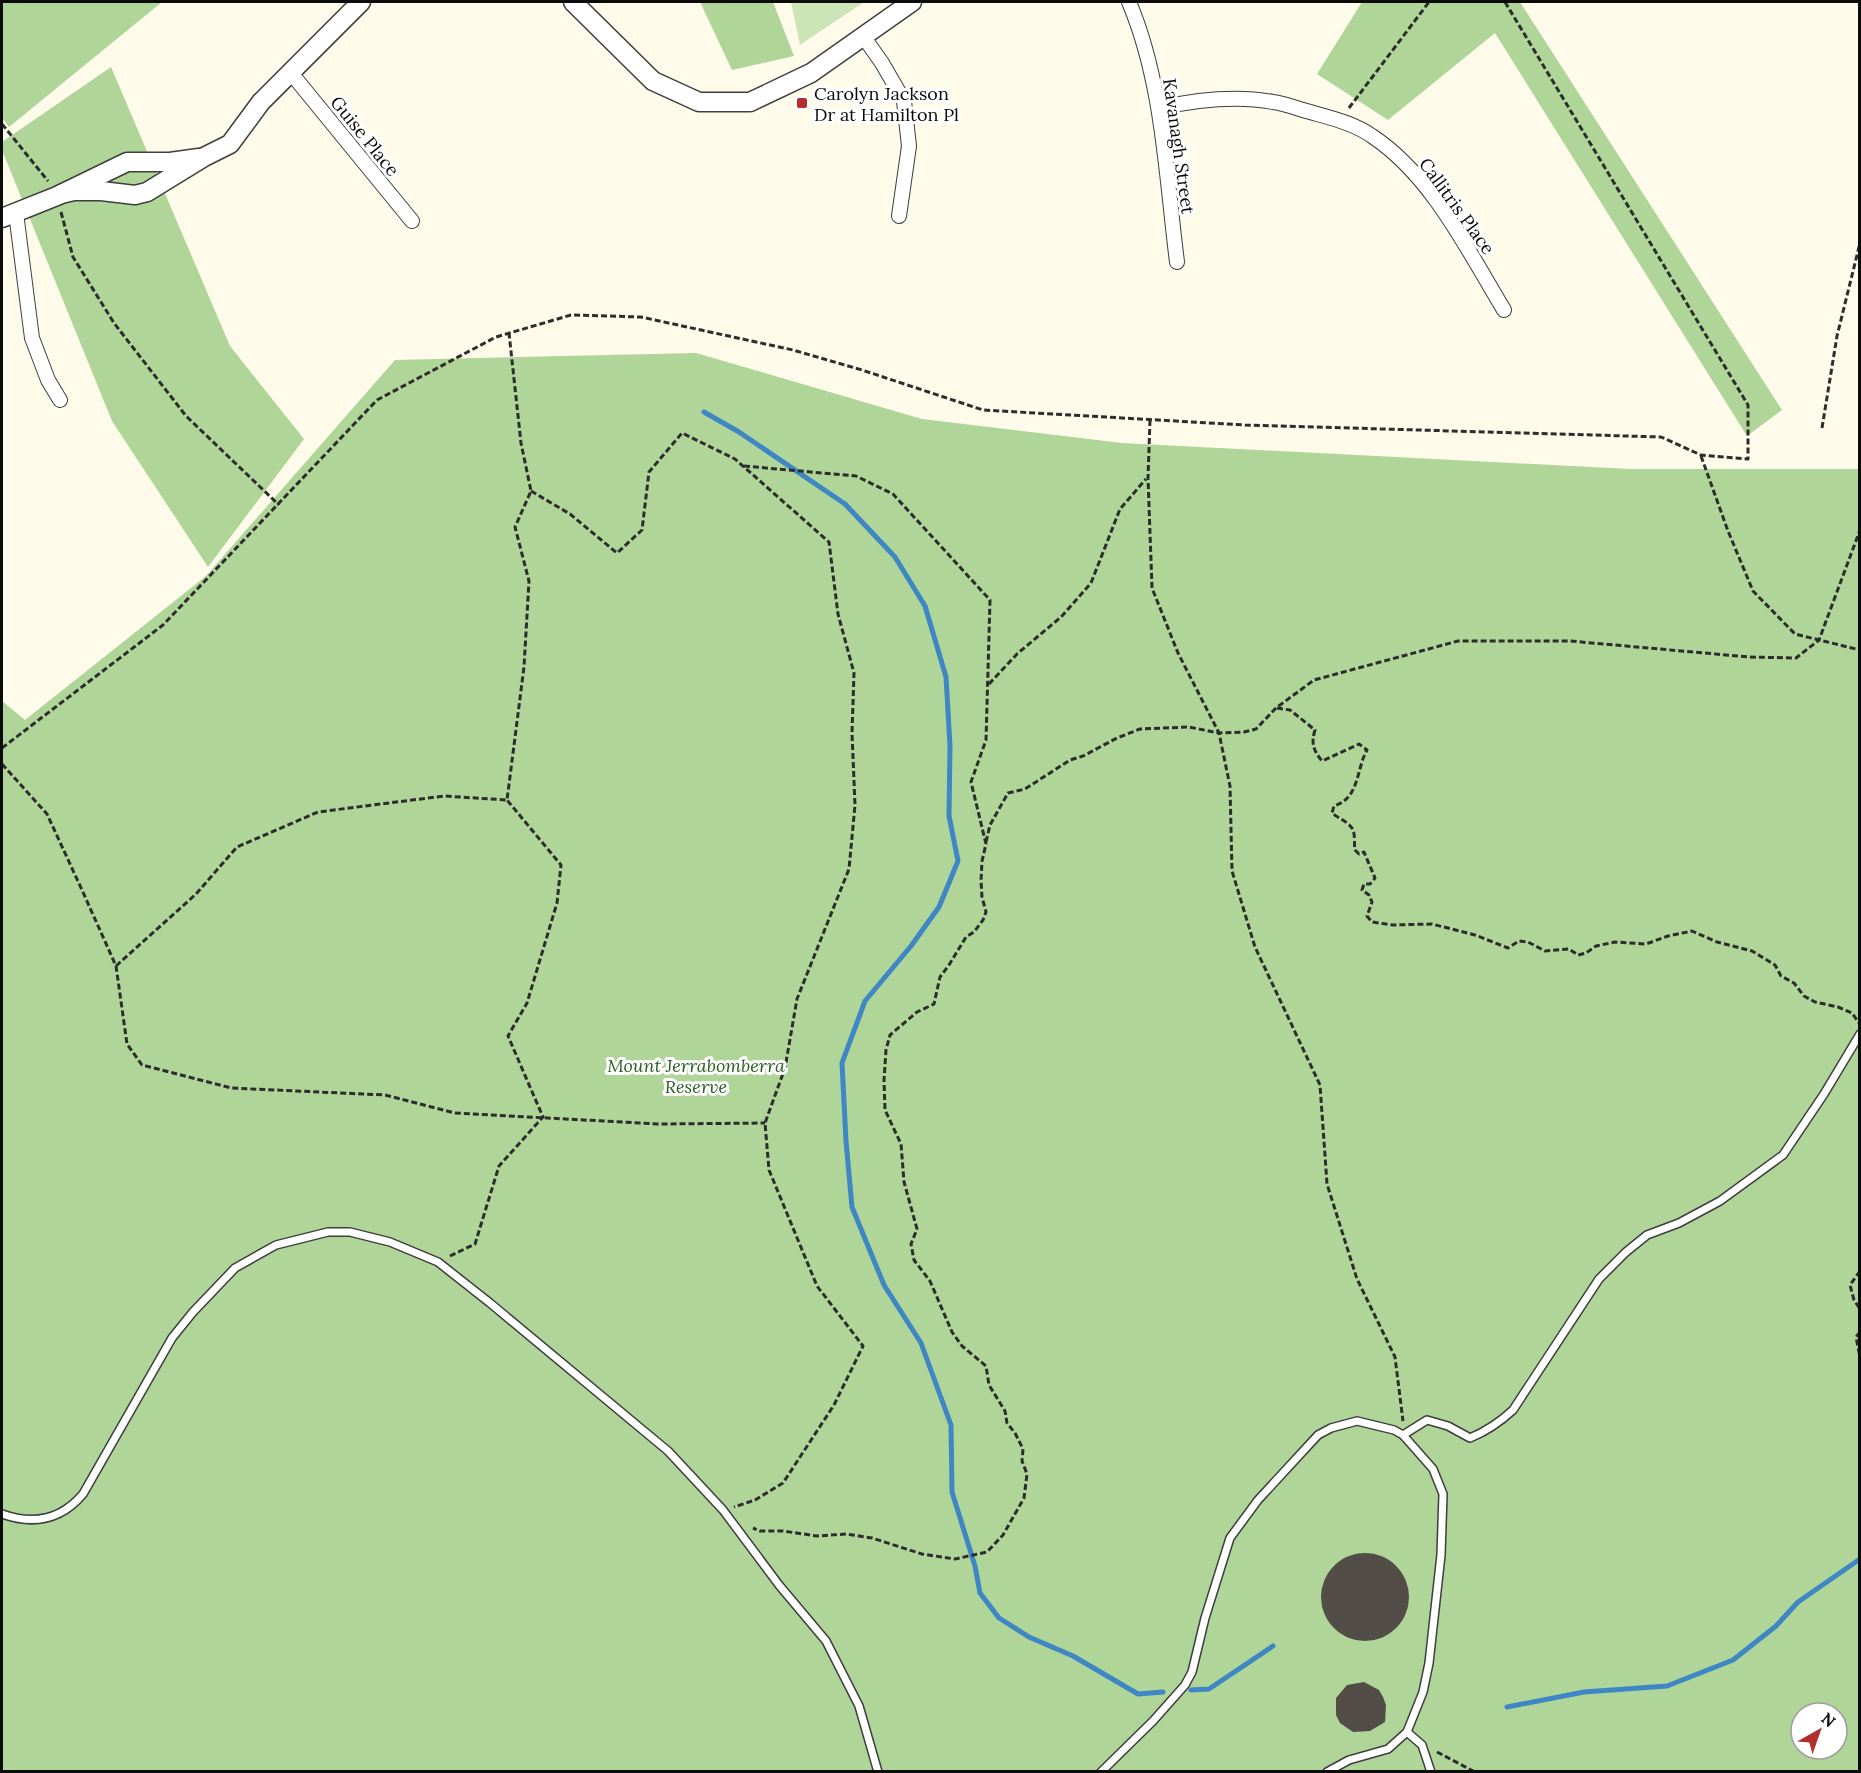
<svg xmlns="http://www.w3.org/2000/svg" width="1861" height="1773" font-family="Lora,serif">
	<rect width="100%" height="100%" fill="#fefbeb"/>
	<!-- green -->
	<polygon fill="#cce5b7" points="791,2 864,2 800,45"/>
	<!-- forest -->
	<g fill="#afd598" fill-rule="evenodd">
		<polygon points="2,2 162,2 9,127 2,118"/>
		<polygon points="700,2 773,2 794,56 732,70"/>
		<polygon points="1362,2 1520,2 1782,410 1747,436 1495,33 1388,120 1317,74"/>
		<polygon points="111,67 230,346 304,439 208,567 112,421 2,150 2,142"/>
		<path d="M696,353L922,419L1122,443L1630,469H1859V1771H2V701L25,720L206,576L395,360ZM1801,1713H1837V1749H1801Z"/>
	</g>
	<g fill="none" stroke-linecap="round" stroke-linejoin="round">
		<!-- stream -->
		<g stroke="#3f86c4" stroke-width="5">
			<polyline points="704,412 739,432 845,504 895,557 925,606 946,677 950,746 949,816 958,861 939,907 911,946 865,1001 842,1063 846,1141 852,1207 884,1285 921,1343 951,1425 952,1492 975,1566 980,1593 999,1618 1029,1637 1073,1656 1138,1694 1163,1692"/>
			<polyline points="1191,1690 1209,1689 1273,1646"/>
			<polyline points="1507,1707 1584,1692 1667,1686 1733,1660 1776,1626 1798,1602 1860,1559"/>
		</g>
	</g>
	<!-- building -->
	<g fill="#534d48">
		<circle cx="1365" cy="1597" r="44"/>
		<polygon points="1364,1682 1379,1690 1383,1697 1386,1705 1385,1722 1370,1731 1353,1732 1340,1723 1336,1715 1336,1698 1347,1685"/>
	</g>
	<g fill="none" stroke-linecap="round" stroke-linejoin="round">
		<!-- service casing -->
		<g stroke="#3e3e3e" stroke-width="10">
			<g id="service">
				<path d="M1403,1435L1427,1420L1448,1426L1470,1438C1487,1431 1500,1422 1513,1410L1599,1279L1626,1252L1647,1235L1679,1223L1720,1201L1783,1155L1824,1094L1860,1034"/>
				<path d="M2,1514C33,1525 61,1520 83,1494L172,1338L193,1312L235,1268L276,1245L328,1232H350L390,1242L438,1262L490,1303L668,1451L723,1510L779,1585L826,1641L859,1706L878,1772"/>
				<polyline points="1407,1732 1422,1745 1431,1772"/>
				<polyline points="1101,1772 1153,1721 1185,1685 1192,1672 1205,1618 1230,1538 1258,1500 1318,1435 1331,1428 1357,1421 1394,1430 1403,1435 1433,1469 1443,1494 1441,1555 1429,1663 1423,1692 1407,1732 1388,1749 1349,1760 1327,1772"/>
			</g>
		</g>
		<!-- minor casing -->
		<g stroke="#3e3e3e" stroke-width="16">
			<g id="minor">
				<path d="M1129,2C1163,82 1166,176 1177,262"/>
				<polyline points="863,36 882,63 904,101 909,146 899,216"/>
				<polyline points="291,73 412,221"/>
				<path d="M1159,108C1195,100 1235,95 1273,102C1283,103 1293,107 1303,110C1327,117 1352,122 1372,136C1432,176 1467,249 1504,310"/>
				<polyline points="16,213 32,338 48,380 60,400"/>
			</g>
		</g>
		<!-- tertiary casing -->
		<g stroke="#3e3e3e" stroke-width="21">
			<g id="tertiary">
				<polyline points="573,2 653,81 699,102 750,102 811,73 912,2"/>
				<polyline points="61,194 74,191 101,191 135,195 147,192 204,157 230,144 261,102 361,2"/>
				<polyline points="2,218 57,196 127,162 170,162 199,158"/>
			</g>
		</g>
		<!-- path -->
		<g stroke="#2d2d2d" stroke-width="3" stroke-dasharray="6 3" stroke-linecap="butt">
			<polyline points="1349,108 1429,2"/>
			<polyline points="2,124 48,181"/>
			<polyline points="61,212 73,257 114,323 186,416 279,505"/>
			<polyline points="1150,420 1148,478 1152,588 1178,653 1219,733 1230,786 1232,871 1255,947 1320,1085 1327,1184 1357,1279 1395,1357 1403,1421"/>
			<polyline points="1822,428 1837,336 1860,243"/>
			<polyline points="1701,456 1728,531 1753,591 1795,634 1860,650"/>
			<polyline points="744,466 856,476 893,494 990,600 986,740 971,782 986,844 982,861 981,881 982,897 986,912 983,920 974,932 966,937 949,965 940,977 934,1004 917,1012 890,1035 886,1050 884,1080 885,1110 901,1144 904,1182 917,1229 911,1244 914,1260 930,1281 952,1332 962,1346 986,1366 989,1385 1005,1411 1007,1423 1015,1433 1023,1449 1022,1461 1027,1474 1024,1498 1003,1535 987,1552 955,1559 922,1554 872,1538 846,1534 817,1536 783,1531 760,1531 753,1528"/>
			<polyline points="531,491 570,514 617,553 642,530 649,472 682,433 735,459 829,542 838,614 854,673 852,733 855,805 849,869 797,999 785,1068 765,1123 769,1170 817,1286 863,1346 834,1405 783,1483 755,1500 734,1507"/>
			<polyline points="989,684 1017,654 1061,617 1091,583 1120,509 1146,479"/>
			<path d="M1277,708L1290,710L1315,730C1311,743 1313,750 1322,761L1359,744L1367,750C1356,769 1360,798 1334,806L1332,813C1339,819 1353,823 1354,834C1355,839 1354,845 1355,850L1359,854L1364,852L1375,878L1370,884H1364L1362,890L1369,895L1372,902L1367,916L1372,922L1393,925L1432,924L1475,935L1508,948L1519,941L1528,942L1545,951L1569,949L1578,955L1586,953L1596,946L1615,942L1646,944L1668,936L1692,931L1717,942L1752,951L1775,965L1781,976L1794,983L1804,996L1815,1002L1838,1007L1852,1013L1859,1023"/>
			<polyline points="2,748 163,625 377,400 496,337 571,315 641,317 793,350 862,370 983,410 1245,425 1661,437 1701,455 1748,459 1748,405 1505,2"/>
			<polyline points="2,764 47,814 82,890 116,966 127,1044 142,1065 231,1088 385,1095 455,1113 658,1124 765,1123"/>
			<polyline points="986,842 990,825 1008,793 1025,789 1070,760 1083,756 1117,738 1140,729 1189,727 1219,733 1244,732 1256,729 1276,708 1314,680 1458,641 1570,641 1749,657 1796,658 1819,640 1860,530"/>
			<polyline points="116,966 196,894 237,847 318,812 444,796 507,800 524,667 529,581 515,527 531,491 521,443 509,333"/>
			<polyline points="450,1256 475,1244 499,1166 543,1117 508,1036 527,1003 557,903 561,865 507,800"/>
			<polyline points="1860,1271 1850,1285 1854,1300 1860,1309"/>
			<polyline points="1860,1332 1856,1337 1860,1357"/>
			<polyline points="1437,1752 1475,1772"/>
		</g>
		<!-- service -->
		<use href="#service" stroke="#fff" stroke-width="7"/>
		<!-- minor -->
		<use href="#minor" stroke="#fff" stroke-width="14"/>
		<!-- tertiary -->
		<use href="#tertiary" stroke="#fff" stroke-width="18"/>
	</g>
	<!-- markers -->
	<rect fill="#b12f2d" stroke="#fff" stroke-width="2" x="796" y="97" width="12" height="12" rx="3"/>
	<g text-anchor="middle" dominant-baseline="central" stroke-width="6" stroke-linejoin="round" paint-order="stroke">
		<!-- poi labels -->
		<g font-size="18" fill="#0b0b0b" stroke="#fff" text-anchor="start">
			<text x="814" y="93">Carolyn Jackson<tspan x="814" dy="21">Dr at Hamilton Pl</tspan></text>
		</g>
		<!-- street labels -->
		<g font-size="18" fill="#0b0b0b" stroke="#fff">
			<text transform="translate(365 136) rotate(51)">Guise Place</text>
			<text transform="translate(1179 146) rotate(82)">Kavanagh Street</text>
			<text transform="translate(1457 206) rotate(54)">Callitris Place</text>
		</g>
		<!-- park labels -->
		<g font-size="18" font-style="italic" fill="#295e21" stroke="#fff">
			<text x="696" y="1065">Mount Jerrabomberra<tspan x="696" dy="21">Reserve</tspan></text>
		</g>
	</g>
	<!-- border -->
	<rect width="1861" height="1773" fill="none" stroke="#0b0b0b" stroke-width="6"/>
	<!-- north arrow -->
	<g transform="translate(1819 1731) rotate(40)"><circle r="28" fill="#ffffff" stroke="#9d9d9d" stroke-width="1.5"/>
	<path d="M0-4.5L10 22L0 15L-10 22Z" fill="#b12f2d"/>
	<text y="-9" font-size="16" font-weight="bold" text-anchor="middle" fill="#0b0b0b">N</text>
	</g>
</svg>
